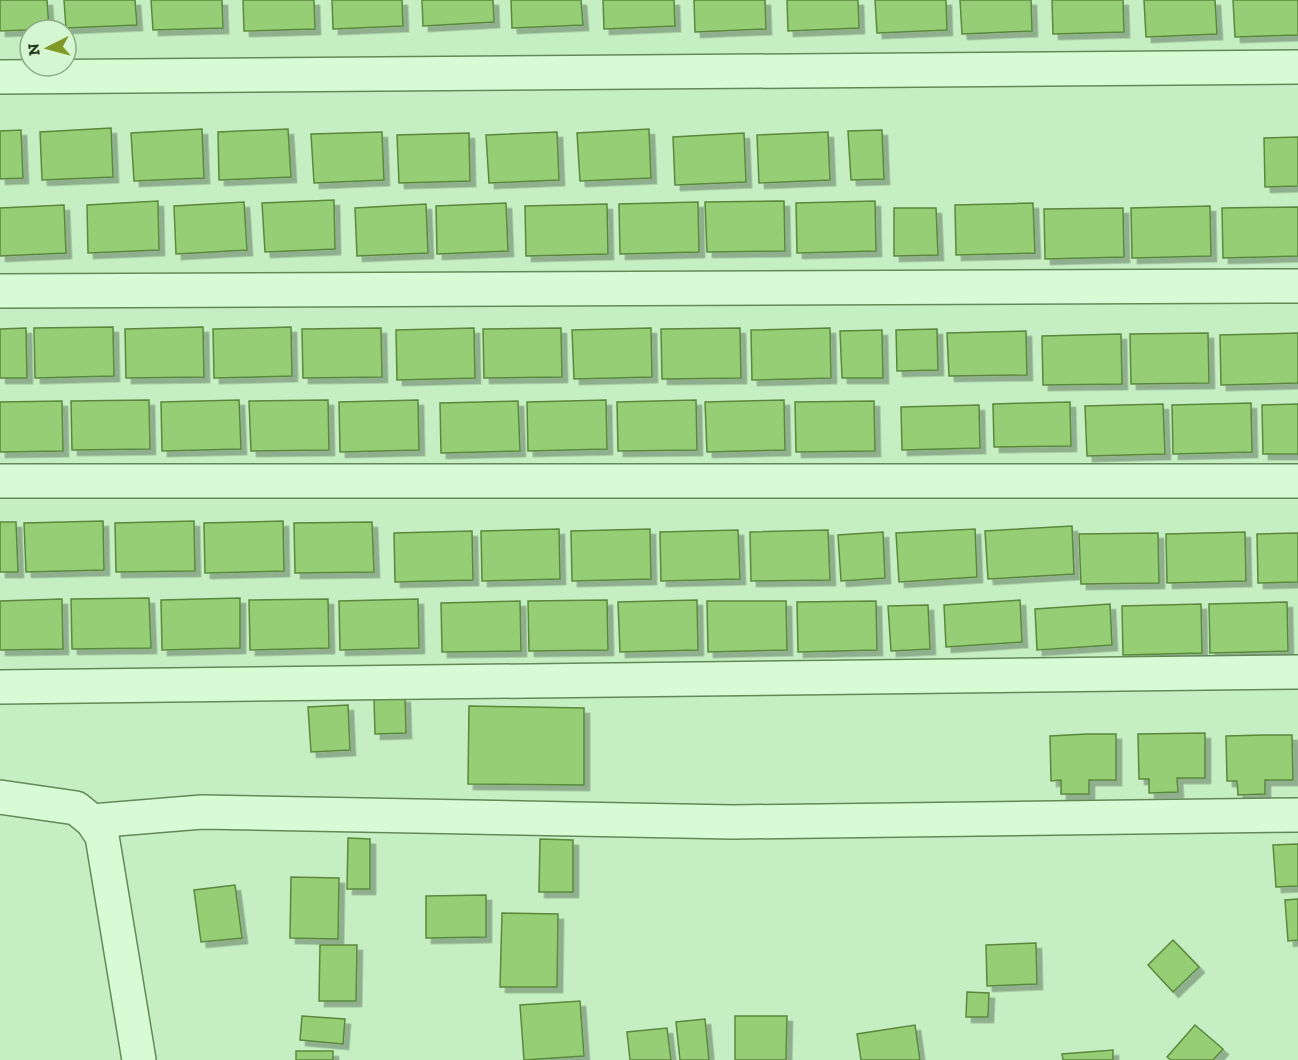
<svg xmlns="http://www.w3.org/2000/svg" width="1298" height="1060" font-family="'Zilla Slab',serif">
	<defs>
		<filter id="shadow"><feDropShadow dx="5.5" dy="5.5" stdDeviation="0" flood-color="#0004"/></filter>
	</defs>
	<rect width="100%" height="100%" fill="#c5efc2"/>
	<!-- building -->
	<g fill="#96ce76" stroke="#5a893d" stroke-width="1.5" filter="url(#shadow)">
		<polygon points="0,0 47,0 49,29 0,31"/>
		<polygon points="64,0 135,0 137,25 66,28"/>
		<polygon points="151,0 222,0 223,28 153,30"/>
		<polygon points="243,0 314,0 315,29 244,31"/>
		<polygon points="332,0 402,0 403,26 333,29"/>
		<polygon points="422,0 493,0 494,22 423,26"/>
		<polygon points="511,0 581,0 583,25 512,28"/>
		<polygon points="603,0 674,0 675,26 604,29"/>
		<polygon points="694,0 765,0 766,29 695,32"/>
		<polygon points="787,0 858,0 859,28 788,31"/>
		<polygon points="875,0 946,0 947,30 877,33"/>
		<polygon points="960,0 1031,0 1032,31 962,34"/>
		<polygon points="1052,0 1123,0 1124,32 1053,34"/>
		<polygon points="1144,0 1215,0 1217,34 1146,37"/>
		<polygon points="1233,0 1298,0 1298,35 1235,37"/>
		<polygon points="111,128 113,177 42,180 40,132"/>
		<polygon points="202,129 204,178 134,181 131,133"/>
		<polygon points="288,129 291,177 219,180 218,132"/>
		<polygon points="649,129 651,178 580,181 577,133"/>
		<polygon points="21,130 23,178 0,179 0,131"/>
		<polygon points="882,130 884,179 851,180 848,131"/>
		<polygon points="382,132 384,180 314,183 311,134"/>
		<polygon points="557,132 559,180 489,183 486,135"/>
		<polygon points="828,132 830,180 759,183 757,135"/>
		<polygon points="469,133 470,181 399,183 397,135"/>
		<polygon points="744,133 746,182 675,185 673,137"/>
		<polygon points="1298,137 1298,186 1265,187 1264,138"/>
		<polygon points="334,200 335,249 265,252 262,203"/>
		<polygon points="158,201 159,250 88,253 87,205"/>
		<polygon points="784,201 785,251 707,252 705,202"/>
		<polygon points="875,201 876,251 797,253 796,203"/>
		<polygon points="244,202 247,250 176,254 174,206"/>
		<polygon points="698,202 699,252 620,254 619,204"/>
		<polygon points="506,203 508,251 437,254 436,206"/>
		<polygon points="1033,203 1035,253 956,255 955,205"/>
		<polygon points="426,204 428,253 357,256 355,208"/>
		<polygon points="607,204 608,254 526,256 525,206"/>
		<polygon points="64,205 66,253 0,256 0,208"/>
		<polygon points="1210,206 1211,256 1132,258 1131,208"/>
		<polygon points="1298,207 1298,256 1223,258 1222,208"/>
		<polygon points="894,208 936,208 938,255 894,256"/>
		<polygon points="1123,208 1124,257 1045,259 1044,209"/>
		<polygon points="113,327 114,376 35,378 34,328"/>
		<polygon points="203,327 204,377 126,378 125,329"/>
		<polygon points="291,327 292,376 214,378 213,329"/>
		<polygon points="26,328 27,378 0,378 0,329"/>
		<polygon points="381,328 382,377 303,378 302,329"/>
		<polygon points="474,328 475,378 397,380 396,330"/>
		<polygon points="561,328 562,377 484,378 483,329"/>
		<polygon points="651,328 652,377 574,379 572,330"/>
		<polygon points="740,328 741,378 662,379 661,329"/>
		<polygon points="830,328 831,378 752,380 751,330"/>
		<polygon points="937,329 938,370 897,371 896,330"/>
		<polygon points="882,330 883,378 842,378 840,331"/>
		<polygon points="1026,331 1027,375 949,376 947,333"/>
		<polygon points="1208,333 1209,383 1131,384 1130,334"/>
		<polygon points="1298,333 1298,383 1221,385 1220,335"/>
		<polygon points="1121,334 1122,384 1043,385 1042,336"/>
		<polygon points="149,400 150,449 72,450 71,401"/>
		<polygon points="239,400 241,449 162,451 161,402"/>
		<polygon points="328,400 329,450 251,451 249,401"/>
		<polygon points="418,400 419,450 340,452 339,402"/>
		<polygon points="606,400 607,449 528,451 527,402"/>
		<polygon points="696,400 697,450 618,451 617,402"/>
		<polygon points="784,400 785,450 707,452 705,402"/>
		<polygon points="62,401 63,451 0,452 0,402"/>
		<polygon points="518,401 520,451 441,453 440,403"/>
		<polygon points="874,401 875,451 796,452 795,402"/>
		<polygon points="1070,402 1071,446 994,447 993,404"/>
		<polygon points="1251,403 1252,452 1173,454 1172,405"/>
		<polygon points="1163,404 1165,454 1087,456 1085,406"/>
		<polygon points="1298,404 1298,454 1263,454 1262,405"/>
		<polygon points="979,405 980,448 902,450 901,407"/>
		<polygon points="103,521 104,570 26,572 24,523"/>
		<polygon points="194,521 195,571 116,572 115,523"/>
		<polygon points="283,521 284,571 205,573 204,523"/>
		<polygon points="0,522 16,522 18,572 0,572"/>
		<polygon points="372,522 374,572 295,573 294,523"/>
		<polygon points="1072,526 1074,574 988,579 985,531"/>
		<polygon points="559,529 560,579 482,581 481,531"/>
		<polygon points="650,529 651,579 572,581 571,531"/>
		<polygon points="975,529 977,577 899,582 896,533"/>
		<polygon points="738,530 740,579 661,581 660,532"/>
		<polygon points="828,530 830,580 751,581 750,532"/>
		<polygon points="472,531 473,580 395,582 394,533"/>
		<polygon points="883,532 885,578 841,581 838,535"/>
		<polygon points="1245,532 1246,581 1167,583 1166,534"/>
		<polygon points="1158,533 1159,583 1081,584 1079,534"/>
		<polygon points="1298,533 1298,582 1258,583 1257,534"/>
		<polygon points="149,598 151,648 72,649 71,599"/>
		<polygon points="240,598 240,648 162,650 161,600"/>
		<polygon points="62,599 63,649 0,650 0,601"/>
		<polygon points="328,599 329,648 250,650 249,600"/>
		<polygon points="418,599 419,648 340,650 339,601"/>
		<polygon points="607,600 608,650 529,651 528,601"/>
		<polygon points="697,600 698,650 620,652 618,602"/>
		<polygon points="1020,600 1022,642 946,647 944,605"/>
		<polygon points="520,601 521,651 442,652 441,603"/>
		<polygon points="707,601 786,601 787,650 708,652"/>
		<polygon points="876,601 877,650 798,652 797,602"/>
		<polygon points="1287,602 1288,651 1210,653 1209,604"/>
		<polygon points="1110,604 1112,645 1037,650 1035,609"/>
		<polygon points="1201,604 1202,653 1123,655 1122,606"/>
		<polygon points="928,605 930,649 891,651 888,606"/>
		<polygon points="405,697 406,733 375,734 374,698"/>
		<polygon points="348,705 350,750 311,752 308,707"/>
		<polygon points="469,706 584,708 584,785 468,784"/>
		<polygon points="1205,733 1205,778 1177,778 1178,792 1149,793 1149,779 1139,779 1138,734"/>
		<polygon points="1087,734 1116,734 1116,780 1089,780 1089,794 1061,794 1061,780 1051,781 1050,736"/>
		<polygon points="1263,735 1292,735 1293,780 1265,780 1265,794 1238,795 1237,781 1227,781 1226,736"/>
		<polygon points="348,838 370,839 370,889 347,889"/>
		<polygon points="540,839 573,840 573,892 539,892"/>
		<polygon points="1298,844 1298,886 1276,887 1273,845"/>
		<polygon points="291,877 339,878 338,939 290,938"/>
		<polygon points="235,885 242,938 201,942 194,890"/>
		<polygon points="486,895 486,937 426,938 426,896"/>
		<polygon points="1298,899 1298,940 1288,941 1285,900"/>
		<polygon points="502,913 558,914 557,987 500,987"/>
		<polygon points="1173,940 1199,967 1173,992 1148,965"/>
		<polygon points="1036,943 1037,984 987,986 986,945"/>
		<polygon points="320,945 357,945 356,1001 319,1001"/>
		<polygon points="967,992 989,993 988,1017 966,1017"/>
		<polygon points="580,1001 584,1056 524,1060 520,1005"/>
		<polygon points="302,1016 345,1019 343,1044 300,1040"/>
		<polygon points="735,1016 787,1016 786,1060 735,1060"/>
		<polygon points="705,1019 709,1060 680,1060 676,1022"/>
		<polygon points="915,1025 920,1060 861,1060 857,1034"/>
		<polygon points="1195,1025 1223,1049 1213,1060 1171,1060 1167,1057"/>
		<polygon points="667,1028 671,1060 630,1060 627,1032"/>
		<polygon points="1113,1050 1113,1060 1063,1060 1062,1054"/>
		<rect x="296" y="1051" width="37" height="9"/>
	</g>
	<g fill="none" stroke-linecap="round" stroke-linejoin="round">
		<!-- minor casing -->
		<g stroke="#648958" stroke-width="36">
			<g id="minor">
				<polyline points="0,77 1298,67"/>
				<polyline points="0,291 1298,286"/>
				<polyline points="0,481 1298,481"/>
				<polyline points="0,687 1298,672"/>
				<polyline points="0,797 76,808 92,821 102,836 139,1060"/>
				<polyline points="92,821 202,812 733,822 1298,815"/>
			</g>
		</g>
		<!-- minor -->
		<use href="#minor" stroke="#d8fad5" stroke-width="33"/>
	</g>
	<!-- north arrow -->
	<g transform="translate(48 48) rotate(264)"><circle r="28" fill="#d4f6d1" stroke="#8eaa89" stroke-width="1.5"/>
	<path d="M0-4.5L10 22L0 15L-10 22Z" fill="#819a27"/>
	<text y="-9" font-size="16" font-weight="bold" text-anchor="middle" fill="#25391d">N</text>
	</g>
</svg>
